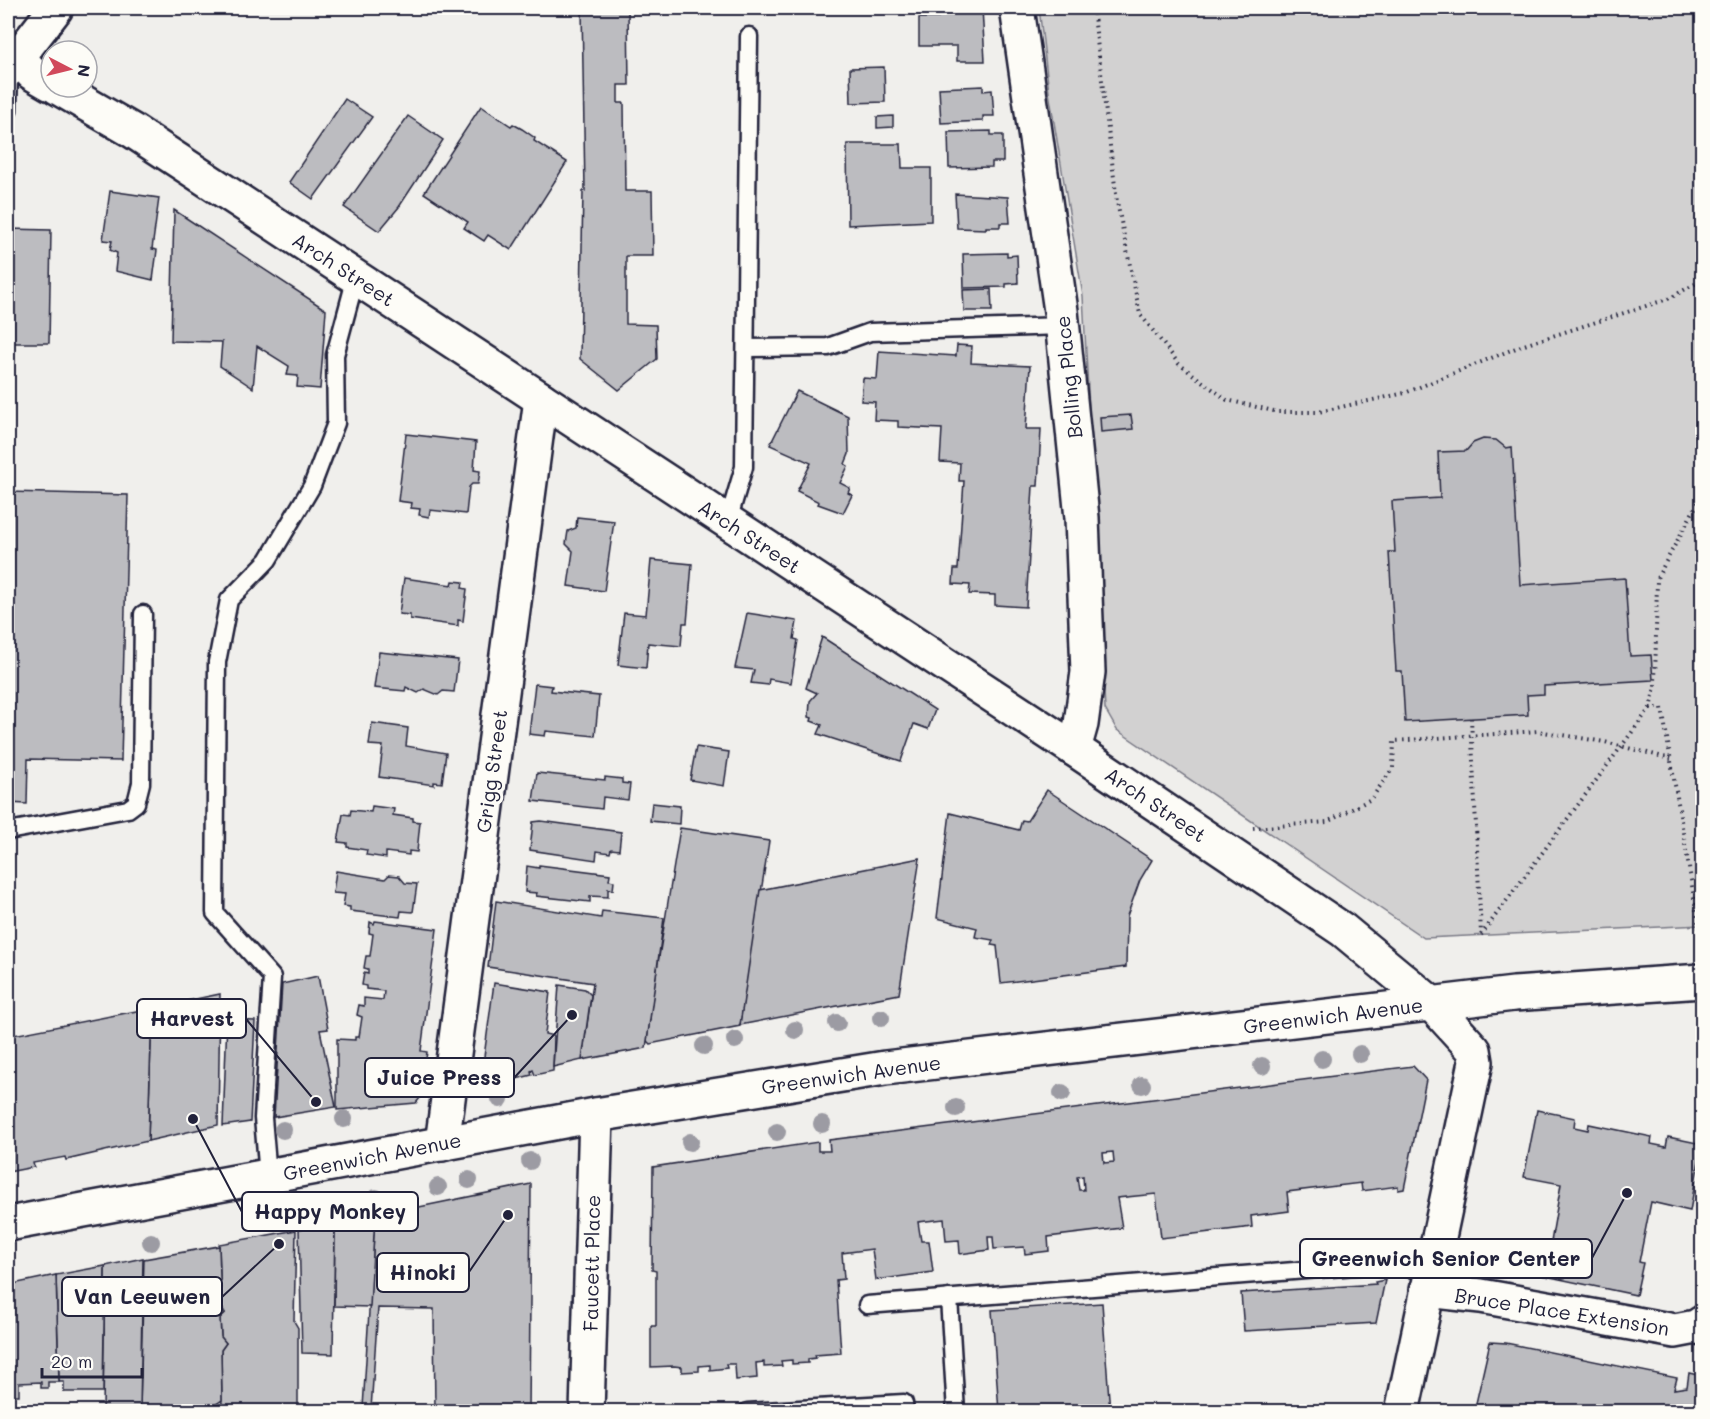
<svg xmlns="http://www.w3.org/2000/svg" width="1710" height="1419" font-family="Mali,sans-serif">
	<rect width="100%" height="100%" fill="#f0efec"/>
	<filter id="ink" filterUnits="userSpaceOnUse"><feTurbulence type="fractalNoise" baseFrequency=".0167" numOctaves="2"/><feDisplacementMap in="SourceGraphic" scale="12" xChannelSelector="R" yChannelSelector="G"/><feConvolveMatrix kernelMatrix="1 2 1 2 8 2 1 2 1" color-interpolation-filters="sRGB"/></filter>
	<g filter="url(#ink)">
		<!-- park -->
		<polygon fill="#d2d1d1" stroke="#7a7a86" stroke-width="1.5" points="1039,8 1702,8 1702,925 1424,938 1117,730 1105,709 1083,296 1049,92"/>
		<!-- building -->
		<g fill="#bcbcc0" stroke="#22223b" stroke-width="1.5" fill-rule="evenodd">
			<polygon points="582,8 628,8 629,85 618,85 618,103 624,103 625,191 652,191 653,256 626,256 626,324 656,325 657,359 619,390 580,359 583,191 585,191"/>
			<polygon points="938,8 982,8 985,61 957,61 957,46 919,46 919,18 938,18"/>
			<polygon points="884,67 885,102 851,103 850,68"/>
			<polygon points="983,86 983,91 992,90 994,116 983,116 983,121 941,123 939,88"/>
			<polygon points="345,99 372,117 313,199 289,182"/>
			<polygon points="481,106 511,126 513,124 522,129 535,138 534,141 567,162 511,250 488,235 484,241 464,228 468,222 424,193"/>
			<polygon points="408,116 443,140 399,207 379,231 344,207"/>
			<polygon points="893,116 893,127 877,128 877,117"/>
			<polygon points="991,131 991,135 1003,135 1003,162 992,162 992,167 949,168 948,132"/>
			<polygon points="847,144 901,144 902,168 931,168 931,221 848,225"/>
			<polygon points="110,191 159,198 152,249 157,250 153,280 115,271 117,253 110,250 112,241 103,240"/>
			<polygon points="955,194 1008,197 1010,223 1000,223 1000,227 986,227 986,229 957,228"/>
			<polygon points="174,210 326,310 320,389 297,387 298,376 287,375 289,366 257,346 253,388 220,366 222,342 171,341"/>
			<polygon points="8,229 51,230 49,343 8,343"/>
			<polygon points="1007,253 1007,256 1017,255 1018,283 1006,284 1006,287 964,288 963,254"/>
			<polygon points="991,289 992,311 964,311 963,290"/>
			<polygon points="957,345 972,346 971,363 1030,366 1026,429 1041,429 1038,486 1033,486 1026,607 995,605 995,595 969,594 970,585 953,584 954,569 958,569 964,481 959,481 960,463 940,462 942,429 898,427 898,421 874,420 875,402 861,401 863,378 877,379 879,351 956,356"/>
			<polygon points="797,391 848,416 849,454 845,464 848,466 840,483 850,488 848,493 852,495 843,513 818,504 819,502 797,491 811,463 770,445"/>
			<polygon points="1131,415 1133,429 1101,432 1100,417"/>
			<polygon points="406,434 476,442 474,470 480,471 478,484 472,484 469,487 466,514 430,510 429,517 419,515 420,509 411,508 412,503 398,501"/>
			<polygon points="1483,439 1496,440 1506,448 1512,447 1520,585 1625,578 1630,656 1651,655 1653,680 1544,686 1544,694 1527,695 1528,715 1405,722 1402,671 1396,671 1389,552 1395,552 1392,501 1440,498 1438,452 1466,451 1473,443"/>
			<polygon points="8,492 128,495 121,761 28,759 27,804 8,803"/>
			<polygon points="577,517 614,521 604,591 568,586 573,551 566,544 568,531 576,528"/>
			<polygon points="651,560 692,564 687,623 683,623 681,646 648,643 646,668 618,665 624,613 646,615"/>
			<polygon points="404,578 452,585 453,581 463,582 462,588 467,589 463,621 458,620 458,626 410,619 410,615 399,614"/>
			<polygon points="747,613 797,621 794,639 798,640 791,683 769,679 768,685 751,683 754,670 735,668"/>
			<polygon points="822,637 935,710 928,729 914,724 901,761 818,734 822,725 811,721 812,718 809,717 810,701 817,693 806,688"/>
			<polygon points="379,652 458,660 454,692 443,691 438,695 424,689 418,693 406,687 405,691 374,688"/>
			<polygon points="535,684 552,686 551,691 599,696 595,736 546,731 545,736 529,734"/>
			<polygon points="372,723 408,728 406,746 446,753 442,783 434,782 434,785 379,777 383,746 369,745"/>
			<polygon points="696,747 729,752 724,786 690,780"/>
			<polygon points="537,773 605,780 605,777 622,779 622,783 630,784 628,800 603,797 602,809 533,801"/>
			<polygon points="1047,790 1152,860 1140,880 1127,916 1126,967 1001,983 997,946 991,945 993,940 975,937 977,928 937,918 950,813 1019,830 1022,820 1027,821"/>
			<polygon points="652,803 680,806 679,824 650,821"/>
			<polygon points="372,806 394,809 393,815 413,818 413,821 420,822 417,852 409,851 409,855 386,852 386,858 366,855 367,850 347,847 347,843 338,842 343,814 350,815 351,810 371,812"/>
			<polygon points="541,821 621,832 619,850 611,849 610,853 597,851 596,860 530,850 533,822"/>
			<polygon points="680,828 769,841 740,1026 650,1044 647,1041 653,994"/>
			<polygon points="920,858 899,994 740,1025 760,890"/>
			<polygon points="539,865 610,874 609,880 614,881 613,890 608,889 608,897 590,896 590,902 536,896 537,893 525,892 527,866 539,868"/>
			<polygon points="336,871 385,879 389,875 399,876 405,883 417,884 413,912 401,911 400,917 350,911 350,907 343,906 345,894 333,893"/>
			<polygon points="496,901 601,918 602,911 664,918 646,1048 582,1060 593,983 488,967"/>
			<polygon points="375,921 437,929 421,1051 427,1052 425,1065 421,1064 424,1067 423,1075 419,1074 419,1077 424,1078 421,1090 417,1090 420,1092 420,1098 416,1103 337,1110 337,1039 355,1040 355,1037 359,1037 362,1017 357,1015 359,1005 364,1006 364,998 383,1000 384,991 366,989 366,986 362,985 364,973 368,974 368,969 364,968 366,956 370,956 373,934 369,933 370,922 374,924"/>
			<polygon points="318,976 328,1029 320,1030 336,1107 274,1117 282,984"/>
			<polygon points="494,983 550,992 545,1034 554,1036 553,1071 535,1075 533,1070 531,1071 532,1075 516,1079 515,1074 512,1074 512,1079 489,1083 489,1079 481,1080 481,1076 476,1074 477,1062 483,1064"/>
			<polygon points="559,985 585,989 591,995 582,1060 553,1067"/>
			<polygon points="220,994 218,1125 148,1141 152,1008"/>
			<polygon points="152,1008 148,1141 66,1160 65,1157 33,1163 34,1167 8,1172 8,1036"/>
			<polygon points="227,1020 255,1021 250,1122 223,1126"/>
			<path d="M1413,1066L1426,1080L1404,1189L1398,1190V1186L1362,1191L1361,1183L1287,1192L1289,1211L1251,1216L1252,1227L1161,1238L1156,1194L1117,1198L1122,1228L1048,1237L1049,1251L1025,1254L1024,1247L994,1249L993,1237H988L989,1250L960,1254L959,1240L946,1241L944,1219L918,1222L921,1241H929L933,1272L876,1280L872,1249L842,1253L844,1279L836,1280L841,1353L815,1355L816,1358L808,1359V1363L792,1364V1360L781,1361L782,1366L764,1367V1362L756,1363L757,1378L736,1380L735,1364H726L727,1368L710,1370V1365L699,1366V1371L682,1372V1367L674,1366L651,1367V1326H656V1271L652,1270L653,1167L818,1142V1151H830L829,1140ZM1113,1152L1114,1162L1104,1163L1103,1153ZM1083,1176L1084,1190H1079L1077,1177Z"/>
			<polygon points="1537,1110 1575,1118 1574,1127 1588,1130 1589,1124 1652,1137 1651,1144 1666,1147 1668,1137 1702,1144 1690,1211 1651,1202 1639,1262 1643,1263 1636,1295 1540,1275 1547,1242 1551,1242 1561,1184 1524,1177"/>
			<polygon points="531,1184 529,1412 435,1412 434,1309 378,1308 371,1409 363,1408 375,1216"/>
			<polygon points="375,1216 370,1307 334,1306 335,1224"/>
			<polygon points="335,1224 333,1354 302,1353 299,1229"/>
			<polygon points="296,1230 294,1321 298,1328 298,1410 222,1410 221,1350 226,1343 221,1337 220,1318 225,1313 221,1306 219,1244"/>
			<polygon points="219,1246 221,1306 225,1313 220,1318 221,1337 226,1343 221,1350 222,1400 206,1411 140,1409 144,1259"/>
			<polygon points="143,1258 140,1411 103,1411 105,1266"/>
			<polygon points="105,1266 103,1392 64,1392 64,1382 59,1382 56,1275"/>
			<polygon points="56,1275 59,1382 48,1382 48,1388 41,1388 41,1382 19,1383 19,1395 11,1395 12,1410 8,1412 8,1285"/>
			<polygon points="1385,1280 1376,1323 1244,1331 1241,1293 1376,1284 1375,1282"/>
			<polygon points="1102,1303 1110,1412 999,1412 992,1310"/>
			<polygon points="1490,1342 1506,1343 1677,1378 1674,1389 1687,1387 1689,1373 1702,1376 1702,1412 1474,1412"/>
		</g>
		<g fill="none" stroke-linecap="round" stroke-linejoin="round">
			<!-- service casing -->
			<g stroke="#22223b" stroke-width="21">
				<g id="service">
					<polyline points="8,111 9,69"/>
					<polyline points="746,348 828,347 870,332 1062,326"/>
					<polyline points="728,521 744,467 749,36"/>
					<polyline points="8,831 128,809 136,803 141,783 143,614"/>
					<polyline points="268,1176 263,1118 272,977 215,913 217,662 229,600 268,560 312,486 336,423 335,355 356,277"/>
					<polyline points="949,1298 956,1412"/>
					<polyline points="867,1305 1381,1264 1431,1271"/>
					<polyline points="747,1412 904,1403 905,1412"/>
				</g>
			</g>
			<!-- minor casing -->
			<g stroke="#22223b" stroke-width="38">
				<g id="minor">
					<polyline points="1017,8 1061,311 1082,518 1088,672 1081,724 1074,749"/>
					<polyline points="19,58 32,73 51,84"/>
					<polyline points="57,87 133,131 1074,749 1343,930 1431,1003"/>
					<polyline points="442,1144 541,399"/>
					<polyline points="1427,1290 1481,1296 1675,1331 1696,1327 1702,1323"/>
					<polyline points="587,1412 596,1115"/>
				</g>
			</g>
			<!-- tertiary casing -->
			<g stroke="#22223b" stroke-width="38">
				<polyline id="tertiary" points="1402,1412 1476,1062 1474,1050 1431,1003"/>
			</g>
			<!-- secondary casing -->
			<g stroke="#22223b" stroke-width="38">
				<g id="secondary">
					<polyline points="8,70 56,8"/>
					<polyline points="8,1224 596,1115 885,1068 1514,994 1702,981"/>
				</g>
			</g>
			<!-- path -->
			<g stroke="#22223b" stroke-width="4" stroke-dasharray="1.5 4.5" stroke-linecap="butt">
				<polyline points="1093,8 1117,202 1140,314 1179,364 1227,400 1278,412 1318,412 1405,393 1521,346 1668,299 1702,280"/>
				<polyline points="1650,708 1662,708 1700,933"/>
				<polyline points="1471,718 1481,934"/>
				<polyline points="1253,828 1327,822 1371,799 1393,768 1394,741 1538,731 1605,742 1671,759"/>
				<polyline points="1481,935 1650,708 1655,687 1657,578 1701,497 1702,453"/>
			</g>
			<!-- service -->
			<use href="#service" stroke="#fdfcf7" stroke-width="16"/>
			<!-- minor -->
			<use href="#minor" stroke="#fdfcf7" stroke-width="33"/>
			<!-- tertiary -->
			<use href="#tertiary" stroke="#fdfcf7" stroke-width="33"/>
			<!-- secondary -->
			<use href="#secondary" stroke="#fdfcf7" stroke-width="33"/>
		</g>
		<!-- trees -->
		<g fill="#9c9ba3">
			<circle cx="881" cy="1018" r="9"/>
			<circle cx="837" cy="1023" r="9"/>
			<circle cx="795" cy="1030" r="9"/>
			<circle cx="735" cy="1040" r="9"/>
			<circle cx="704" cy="1046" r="9"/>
			<circle cx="1360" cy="1054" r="9"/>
			<circle cx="1322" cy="1059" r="9"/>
			<circle cx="1262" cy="1066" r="9"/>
			<circle cx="1142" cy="1085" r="9"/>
			<circle cx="1062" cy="1093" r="9"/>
			<circle cx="500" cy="1099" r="9"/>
			<circle cx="956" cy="1108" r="9"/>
			<circle cx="344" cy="1119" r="9"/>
			<circle cx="822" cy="1124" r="9"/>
			<circle cx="283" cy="1130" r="9"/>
			<circle cx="777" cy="1132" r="9"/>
			<circle cx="690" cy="1142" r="9"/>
			<circle cx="530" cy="1161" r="9"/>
			<circle cx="469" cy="1180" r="9"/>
			<circle cx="438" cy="1187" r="9"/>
			<circle cx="376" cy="1198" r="9"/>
			<circle cx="151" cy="1242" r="9"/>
		</g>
	</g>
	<g text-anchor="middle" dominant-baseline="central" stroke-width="6" stroke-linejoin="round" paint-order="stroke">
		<!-- street labels -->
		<g font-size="20" fill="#22223b" stroke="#fdfcf7">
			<text transform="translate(344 269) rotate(33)">Arch Street</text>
			<text transform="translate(1068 377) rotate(-96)">Bolling Place</text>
			<text transform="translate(750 536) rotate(33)">Arch Street</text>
			<text transform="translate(491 771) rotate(-82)">Grigg Street</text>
			<text transform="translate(1156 804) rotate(34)">Arch Street</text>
			<text transform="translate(1333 1015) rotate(-7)">Greenwich Avenue</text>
			<text transform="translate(851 1074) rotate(-8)">Greenwich Avenue</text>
			<text transform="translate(372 1156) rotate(-11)">Greenwich Avenue</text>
			<text transform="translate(591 1263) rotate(-89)">Faucett Place</text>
			<text transform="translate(1562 1311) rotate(9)">Bruce Place Extension</text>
		</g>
	</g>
	<!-- callouts -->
	<path fill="none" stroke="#22223b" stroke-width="2" d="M316 1102L246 1019M572 1015L514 1078M193 1119L242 1212M1627 1193L1592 1258M508 1215L469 1272M279 1244L222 1297"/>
	<g fill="#22223b" stroke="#fdfcf7" stroke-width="2">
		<circle cx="316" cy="1102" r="6"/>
		<circle cx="572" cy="1015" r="6"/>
		<circle cx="193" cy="1119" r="6"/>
		<circle cx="1627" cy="1193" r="6"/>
		<circle cx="508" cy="1215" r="6"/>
		<circle cx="279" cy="1244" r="6"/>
	</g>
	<g fill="#fdfcf7" stroke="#22223b" stroke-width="2">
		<rect x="137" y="999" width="109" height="39" rx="6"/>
		<rect x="365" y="1058" width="149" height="39" rx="6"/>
		<rect x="242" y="1192" width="176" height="39" rx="6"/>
		<rect x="1300" y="1239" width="292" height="39" rx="6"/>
		<rect x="377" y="1253" width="92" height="39" rx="6"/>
		<rect x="62" y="1277" width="160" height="39" rx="6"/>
	</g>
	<g font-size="21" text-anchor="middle" font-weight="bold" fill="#22223b">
		<text x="192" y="1026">Harvest</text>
		<text x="439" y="1085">Juice Press</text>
		<text x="330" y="1219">Happy Monkey</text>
		<text x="1446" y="1266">Greenwich Senior Center</text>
		<text x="423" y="1280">Hinoki</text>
		<text x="142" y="1304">Van Leeuwen</text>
	</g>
	<!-- margin -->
	<rect width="1710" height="1419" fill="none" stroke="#fdfcf7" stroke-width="30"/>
	<rect x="15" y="15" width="1680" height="1389" fill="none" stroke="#22223b" stroke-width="2" filter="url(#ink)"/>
	<!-- north arrow -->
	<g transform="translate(69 69) rotate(97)"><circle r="28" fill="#fdfcf7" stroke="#a5a5ac" stroke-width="1.5"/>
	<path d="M0-4.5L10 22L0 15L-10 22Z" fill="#d1495b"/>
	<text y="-9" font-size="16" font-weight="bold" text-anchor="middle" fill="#22223b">N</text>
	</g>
	<!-- scale -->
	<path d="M42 1368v9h100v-9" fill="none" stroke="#22223b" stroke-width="3"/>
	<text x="51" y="1368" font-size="18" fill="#22223b" stroke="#fdfcf7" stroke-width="4.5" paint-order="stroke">20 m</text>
</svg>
